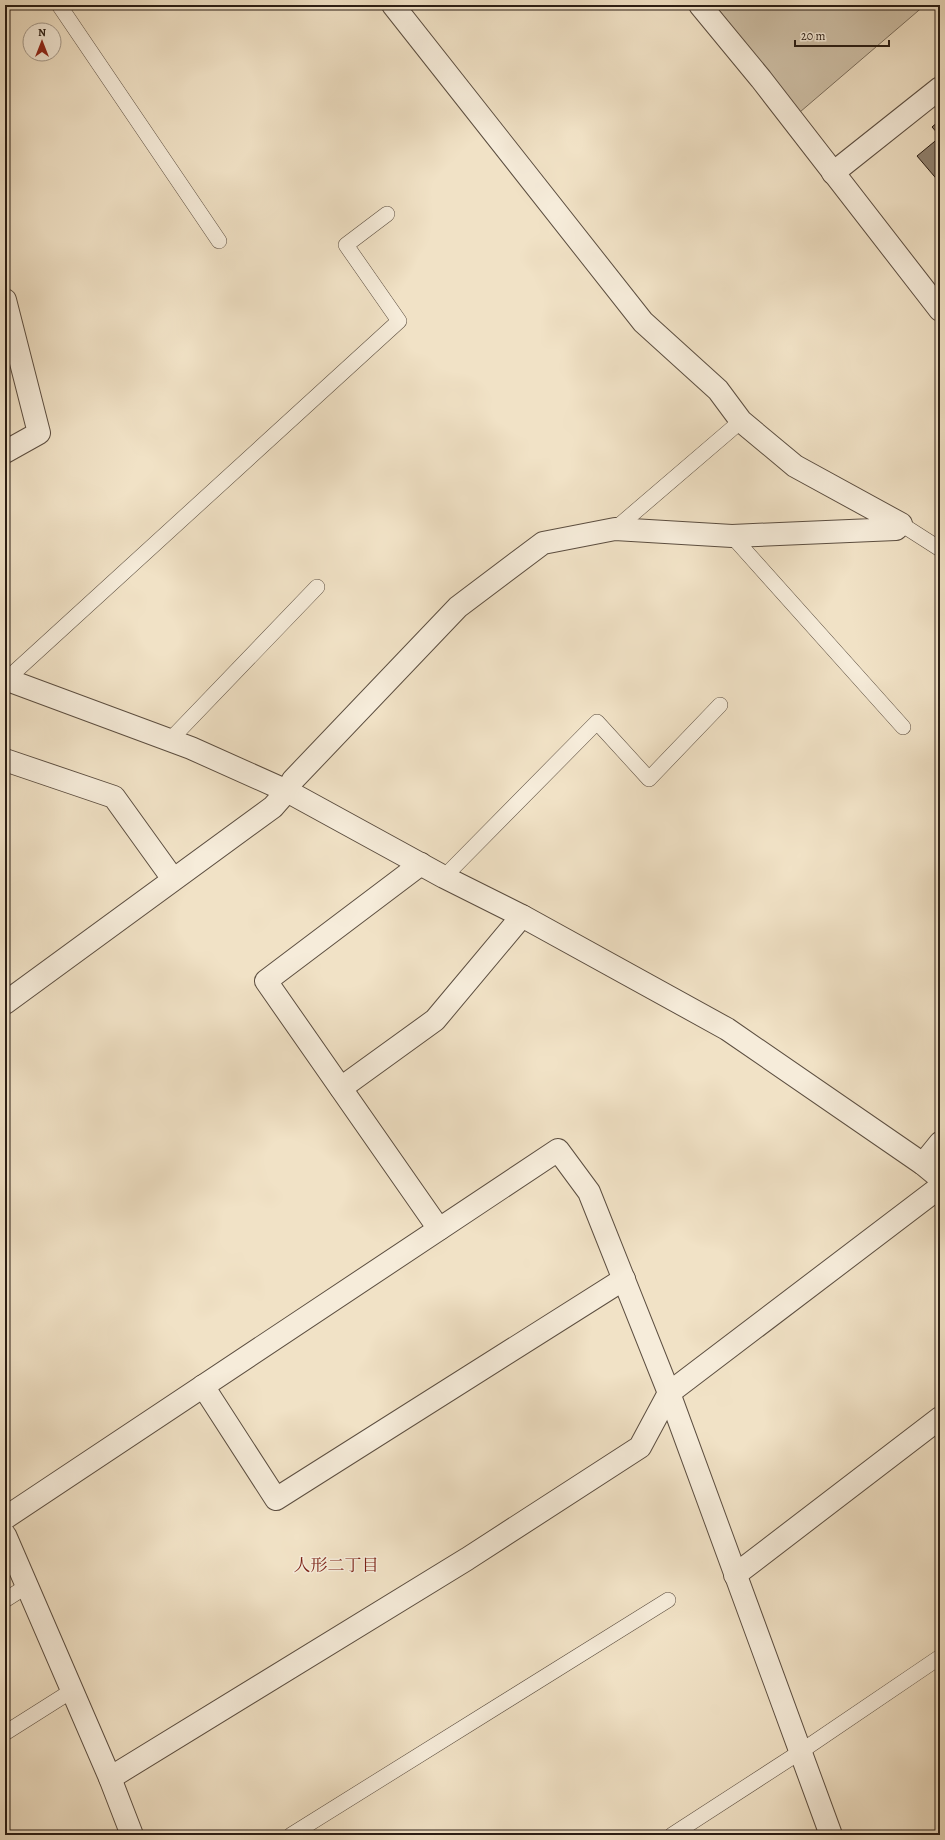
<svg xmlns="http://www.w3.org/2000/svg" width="945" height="1840" font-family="Alegreya,'Noto Serif JP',serif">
	<rect width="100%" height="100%" fill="#f1e2c6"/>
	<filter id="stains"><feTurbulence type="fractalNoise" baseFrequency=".005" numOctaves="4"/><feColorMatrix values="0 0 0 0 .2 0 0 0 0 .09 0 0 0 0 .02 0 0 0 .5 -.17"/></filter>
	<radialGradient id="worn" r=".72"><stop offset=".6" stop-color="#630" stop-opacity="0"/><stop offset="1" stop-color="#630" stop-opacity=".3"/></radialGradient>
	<!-- green -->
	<polygon fill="#cfc1a8" stroke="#7c6f5e" points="715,5 925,5 800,112"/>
	<!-- building -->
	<g fill="#918371" stroke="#2a1d14">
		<polygon points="940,120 940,136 932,127"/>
		<polygon points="940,137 940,183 917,156"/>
	</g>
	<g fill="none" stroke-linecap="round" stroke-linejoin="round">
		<!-- service casing -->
		<g stroke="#5c4e40" stroke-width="16">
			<g id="service">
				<polyline points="59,5 219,241"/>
				<polyline points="901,524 940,549"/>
				<polyline points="615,529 741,421"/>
				<polyline points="732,536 903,727"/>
				<polyline points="7,679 399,321 346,245 387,214"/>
				<polyline points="170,740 317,587"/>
				<polyline points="444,877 597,722 649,779 720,705"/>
				<polyline points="5,1600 27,1586"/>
				<polyline points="5,1733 73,1690"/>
				<polyline points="291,1835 668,1600"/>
				<polyline points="672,1835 800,1752 940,1657"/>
			</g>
		</g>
		<!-- minor casing -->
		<g stroke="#5c4e40" stroke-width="24">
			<g id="minor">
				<polyline points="700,5 761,79 940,310"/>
				<polyline points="833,173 940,88"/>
				<polyline points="5,300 39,433 5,452"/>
				<polyline points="5,679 191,748 287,791 444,877 522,916 727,1029 923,1164 940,1178"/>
				<polyline points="5,760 114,797 173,879"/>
				<polyline points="421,864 266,981 439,1229"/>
				<polyline points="5,1003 273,807 287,791 293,780 458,607 543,543 615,529 732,536 896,529 901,524 795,466 741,421 718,390 643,322 393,5"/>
				<polyline points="341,1088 435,1020 522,916"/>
				<polyline points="923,1164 940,1143"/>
				<polyline points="203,1386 276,1499 624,1279"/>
				<polyline points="5,1518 558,1150 589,1192 669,1393 831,1835"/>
				<polyline points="5,1535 110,1778 132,1835"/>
				<polyline points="735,1575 940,1418"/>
				<polyline points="110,1778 467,1559 640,1447 669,1393 940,1187"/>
			</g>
		</g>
		<!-- service -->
		<use href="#service" stroke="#f6ecda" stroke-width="15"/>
		<!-- minor -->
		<use href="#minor" stroke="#f6ecda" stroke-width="22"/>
	</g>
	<g text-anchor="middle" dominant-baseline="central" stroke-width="3" stroke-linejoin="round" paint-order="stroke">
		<!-- neighbourhood labels -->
		<g font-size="17" fill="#7a1f14" stroke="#f6ecda">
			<text x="336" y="1565">人形二丁目</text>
		</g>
	</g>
	<!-- margin -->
	<rect width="945" height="1840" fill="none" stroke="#f1e2c6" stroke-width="20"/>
	<rect x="6" y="6" width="933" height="1828" fill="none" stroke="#2a1d14" stroke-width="2"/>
	<rect x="10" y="10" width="925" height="1820" fill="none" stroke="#2a1d14"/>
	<!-- north arrow -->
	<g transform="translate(42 42)"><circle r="19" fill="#f6ecda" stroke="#a4998b"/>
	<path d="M0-3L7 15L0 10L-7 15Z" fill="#8f2418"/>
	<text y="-6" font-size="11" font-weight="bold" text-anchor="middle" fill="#2a1d14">N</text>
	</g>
	<!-- scale -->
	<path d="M795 40v6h94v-6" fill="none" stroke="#2a1d14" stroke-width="2"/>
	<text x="801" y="40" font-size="12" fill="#2a1d14" stroke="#f6ecda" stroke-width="3" paint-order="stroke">20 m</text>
	<rect width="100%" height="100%" filter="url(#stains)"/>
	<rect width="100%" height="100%" fill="url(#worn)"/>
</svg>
